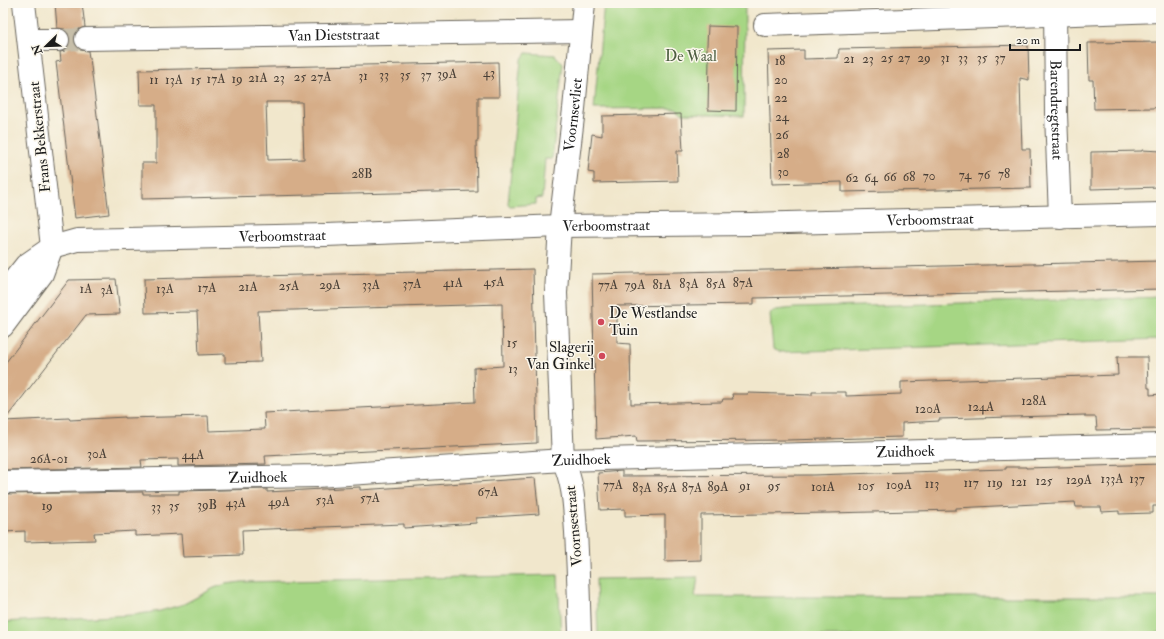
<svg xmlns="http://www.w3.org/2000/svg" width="1164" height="639" font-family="'IM FELL Double Pica',serif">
	<rect width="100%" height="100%" fill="#fbf7ec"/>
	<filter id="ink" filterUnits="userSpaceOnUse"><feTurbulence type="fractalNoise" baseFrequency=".025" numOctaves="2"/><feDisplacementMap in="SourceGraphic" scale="8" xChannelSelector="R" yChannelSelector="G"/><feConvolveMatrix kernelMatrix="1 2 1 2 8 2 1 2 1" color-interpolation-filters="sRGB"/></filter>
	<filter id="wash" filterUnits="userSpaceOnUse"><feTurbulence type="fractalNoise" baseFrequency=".012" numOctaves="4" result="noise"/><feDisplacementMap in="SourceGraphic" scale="16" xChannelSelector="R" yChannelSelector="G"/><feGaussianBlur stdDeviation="0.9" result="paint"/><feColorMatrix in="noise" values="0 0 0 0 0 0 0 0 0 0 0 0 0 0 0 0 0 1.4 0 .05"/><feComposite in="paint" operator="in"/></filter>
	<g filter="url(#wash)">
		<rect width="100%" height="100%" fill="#f1e7cc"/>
		<!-- green -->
		<g fill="#a6d684" stroke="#617950">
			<polygon points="604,3 745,3 744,116 683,114 676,108 594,109"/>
			<polygon points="526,53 555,55 563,64 552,159 545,159 542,198 536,199 536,204 510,206 508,204 521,60"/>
			<polygon points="1161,297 1161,339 780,352 773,349 770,314 776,310 795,308"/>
			<polygon points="558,575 561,636 3,636 3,622 132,615 160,611 184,604 214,588 226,584 242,582"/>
			<polygon points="698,577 695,597 1161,597 1161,632 1144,636 598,636 596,579"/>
		</g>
		<g id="blocks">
			<!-- building -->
			<g fill="#d6ad88" fill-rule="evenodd">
				<polygon points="55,3 82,3 85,27 79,29 75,33 74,40 76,46 80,50 88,51 89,58 90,58 109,214 75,218 56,62 61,61 60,52 65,51 69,47 70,40 69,34 65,29 57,28"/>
				<polygon points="708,26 737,27 736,111 708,110 709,59 707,59 707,45"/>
				<polygon points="1161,42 1161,107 1152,108 1094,109 1093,80 1089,80 1088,43"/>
				<polygon points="1028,45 1029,80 1020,78 1021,119 1022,149 1030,149 1031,188 842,192 842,182 772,184 768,51 804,50 804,59 838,58 839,49"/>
				<path d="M498,62L499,97H478V141H476L477,191L142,199V163H156V105H140L139,70ZM266,102H302L304,159L268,160Z"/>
				<polygon points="681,114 683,151 677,151 678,181 594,183 594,173 588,172 592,134 602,136 602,116"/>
				<polygon points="1142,150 1161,151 1161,187 1091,189 1091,152 1142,151"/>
				<polygon points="1161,261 1161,289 754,298 754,304 617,306 617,343 630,344 631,404 722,402 723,399 733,399 732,394 748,394 748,393 812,395 812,392 846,392 846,396 901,394 901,382 1118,375 1117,357 1147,357 1148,388 1150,388 1150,395 1161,394 1161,429 1097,430 1096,417 1085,417 1085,415 939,419 939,421 902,423 902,437 787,440 637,441 636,436 596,439 592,274"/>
				<polygon points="533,269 537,443 265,456 266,464 178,466 178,459 141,460 142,467 3,470 3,366 69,280 116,279 120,314 86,315 4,421 69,418 70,420 125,417 125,418 208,416 209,431 265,429 264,413 475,402 474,368 503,366 502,304 258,311 261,362 225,363 225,354 199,355 197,312 145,313 144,279"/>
				<polygon points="1161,464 1161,506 1153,506 1153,513 1119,514 1119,511 1102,512 1101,507 1076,507 1075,502 956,508 956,510 829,513 701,515 701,560 665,561 665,515 625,516 625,509 600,510 598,473 622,471 622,476 813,475 1006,469 1006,467 1026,467 1026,468"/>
				<polygon points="535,478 539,514 476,518 476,523 404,528 404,524 242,530 243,555 183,557 181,534 135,536 135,531 94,533 95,540 25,542 25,531 3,532 3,494 143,492 143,494 179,494 179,491 267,489 267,492 360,487 360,490"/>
			</g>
		</g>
	</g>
	<g filter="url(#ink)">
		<use href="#blocks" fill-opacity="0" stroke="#67635a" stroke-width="1"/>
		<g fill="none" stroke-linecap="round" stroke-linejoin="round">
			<!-- minor-tunnel -->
			<polyline stroke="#c6bea9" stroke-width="22" stroke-dasharray="22 11" stroke-linecap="butt" points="58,40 86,39"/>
			<!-- minor casing -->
			<g stroke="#67635a" stroke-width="24">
				<g id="minor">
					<path id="s1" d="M1055,3L1056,114L1060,217"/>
					<polyline points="765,25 1161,11"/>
					<path id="s2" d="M86,39L581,31"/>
					<polyline points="29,40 58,40"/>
					<path id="s3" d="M3,294L26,265L52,247L77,240L326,235L560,226L752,224L826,222L1161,214"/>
					<polyline points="3,326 42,274 52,247 24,3"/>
					<path id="s4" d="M3,482L317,476L563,460L1161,445"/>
					<path id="s5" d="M580,636C579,601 578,567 576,532C574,505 574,485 563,460L556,293L560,226L574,109L584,3"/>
				</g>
			</g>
			<!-- minor -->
			<use href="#minor" stroke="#fff" stroke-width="22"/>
		</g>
	</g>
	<!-- markers -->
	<g fill="#d1495b" stroke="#fbf7ec" stroke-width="1.5">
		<circle cx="601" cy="322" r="4"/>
		<circle cx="602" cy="356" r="4"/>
	</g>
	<g text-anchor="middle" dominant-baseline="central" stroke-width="3" stroke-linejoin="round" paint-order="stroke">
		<!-- number labels -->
		<g font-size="13" fill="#4a4037">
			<text x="887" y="58">25</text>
			<text x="904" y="58">27</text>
			<text x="924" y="58">29</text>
			<text x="945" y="58">31</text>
			<text x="963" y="58">33</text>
			<text x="982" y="58">35</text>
			<text x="1000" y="58">37</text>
			<text x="849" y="59">21</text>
			<text x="868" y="59">23</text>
			<text x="780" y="61">18</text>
			<text x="489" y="73">43</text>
			<text x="447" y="74">39A</text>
			<text x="384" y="75">33</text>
			<text x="405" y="75">35</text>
			<text x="426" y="75">37</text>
			<text x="363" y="76">31</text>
			<text x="300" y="77">25</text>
			<text x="321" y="77">27A</text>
			<text x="258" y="78">21A</text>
			<text x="279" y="78">23</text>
			<text x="216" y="79">17A</text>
			<text x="237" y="79">19</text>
			<text x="154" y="80">11</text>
			<text x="174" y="80">13A</text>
			<text x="196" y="80">15</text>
			<text x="781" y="80">20</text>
			<text x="781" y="98">22</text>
			<text x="782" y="117">24</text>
			<text x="782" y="135">26</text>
			<text x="783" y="154">28</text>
			<text x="783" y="172">30</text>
			<text x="362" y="174">28B</text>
			<text x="1004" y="174">78</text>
			<text x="965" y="175">74</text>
			<text x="984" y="175">76</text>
			<text x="929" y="176">70</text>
			<text x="890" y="177">66</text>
			<text x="909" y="177">68</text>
			<text x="852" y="178">62</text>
			<text x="871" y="178">64</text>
			<text x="494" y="282">45A</text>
			<text x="453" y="283">41A</text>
			<text x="743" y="283">87A</text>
			<text x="412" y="284">37A</text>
			<text x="689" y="284">83A</text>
			<text x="716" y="284">85A</text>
			<text x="330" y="285">29A</text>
			<text x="371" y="285">33A</text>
			<text x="608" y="285">77A</text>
			<text x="635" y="285">79A</text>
			<text x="662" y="285">81A</text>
			<text x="289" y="286">25A</text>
			<text x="248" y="287">21A</text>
			<text x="207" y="288">17A</text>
			<text x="86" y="289">1A</text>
			<text x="165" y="289">13A</text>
			<text x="107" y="290">3A</text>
			<text x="512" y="343">15</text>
			<text x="513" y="369">13</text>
			<text x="1034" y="401">128A</text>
			<text x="981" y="407">124A</text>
			<text x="928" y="409">120A</text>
			<text x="97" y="454">30A</text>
			<text x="193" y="455">44A</text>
			<text x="49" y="459">26A-01</text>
			<text x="1112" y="479">133A</text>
			<text x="1137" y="479">137</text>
			<text x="1079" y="480">129A</text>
			<text x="1044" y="481">125</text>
			<text x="1019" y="482">121</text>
			<text x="971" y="483">117</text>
			<text x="995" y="483">119</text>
			<text x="932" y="484">113</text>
			<text x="613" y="485">77A</text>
			<text x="899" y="485">109A</text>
			<text x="745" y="486">91</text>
			<text x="774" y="486">95</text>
			<text x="866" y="486">105</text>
			<text x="718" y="487">89A</text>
			<text x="823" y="487">101A</text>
			<text x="642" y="488">83A</text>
			<text x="667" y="488">85A</text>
			<text x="692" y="488">87A</text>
			<text x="488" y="492">67A</text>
			<text x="370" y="498">57A</text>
			<text x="325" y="500">53A</text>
			<text x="279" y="502">49A</text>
			<text x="236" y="503">43A</text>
			<text x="207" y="505">39B</text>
			<text x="47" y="506">19</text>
			<text x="174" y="506">35</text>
			<text x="156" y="507">33</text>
		</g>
		<!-- street labels -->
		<g font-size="15" fill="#1c1c1c" stroke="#fbf7ec">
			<text stroke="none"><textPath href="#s2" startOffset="248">Van Dieststraat</textPath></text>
			<text stroke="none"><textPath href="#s1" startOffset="107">Barendregtstraat</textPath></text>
			<text stroke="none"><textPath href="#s5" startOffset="524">Voornsevliet</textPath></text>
			<text transform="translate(40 137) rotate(-96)">Frans Bekkerstraat</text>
			<text stroke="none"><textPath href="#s3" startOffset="948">Verboomstraat</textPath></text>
			<text stroke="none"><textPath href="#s3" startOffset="624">Verboomstraat</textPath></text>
			<text stroke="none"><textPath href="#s3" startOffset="300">Verboomstraat</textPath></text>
			<text stroke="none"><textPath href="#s4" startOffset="903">Zuidhoek</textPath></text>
			<text stroke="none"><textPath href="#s4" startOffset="579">Zuidhoek</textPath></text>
			<text stroke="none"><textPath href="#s4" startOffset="255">Zuidhoek</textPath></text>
			<text transform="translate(574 526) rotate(-95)">Voornsestraat</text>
		</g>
		<!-- park labels -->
		<g font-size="15" fill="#4c5d40" stroke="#fbf7ec">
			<text x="691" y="56">De Waal</text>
		</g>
		<!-- poi labels -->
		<g font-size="15" fill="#1c1c1c" stroke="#fbf7ec" text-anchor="start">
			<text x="609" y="313">De Westlandse<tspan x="609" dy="17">Tuin</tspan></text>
			<text x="594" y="347" text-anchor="end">Slagerij<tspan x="594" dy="17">Van Ginkel</tspan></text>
		</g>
	</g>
	<!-- margin -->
	<rect width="1164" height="639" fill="none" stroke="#fbf7ec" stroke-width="16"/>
	<!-- north arrow -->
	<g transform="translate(46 46) rotate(247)" stroke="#fbf7ec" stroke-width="3" paint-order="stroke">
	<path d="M0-3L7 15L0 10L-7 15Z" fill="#1c1c1c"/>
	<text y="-6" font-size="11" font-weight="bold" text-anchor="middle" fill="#1c1c1c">N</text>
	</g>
	<!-- scale -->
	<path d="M1010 44v6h70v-6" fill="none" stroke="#1c1c1c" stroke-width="2"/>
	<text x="1016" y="44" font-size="12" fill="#1c1c1c" stroke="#fbf7ec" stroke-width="3" paint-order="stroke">20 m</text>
</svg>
